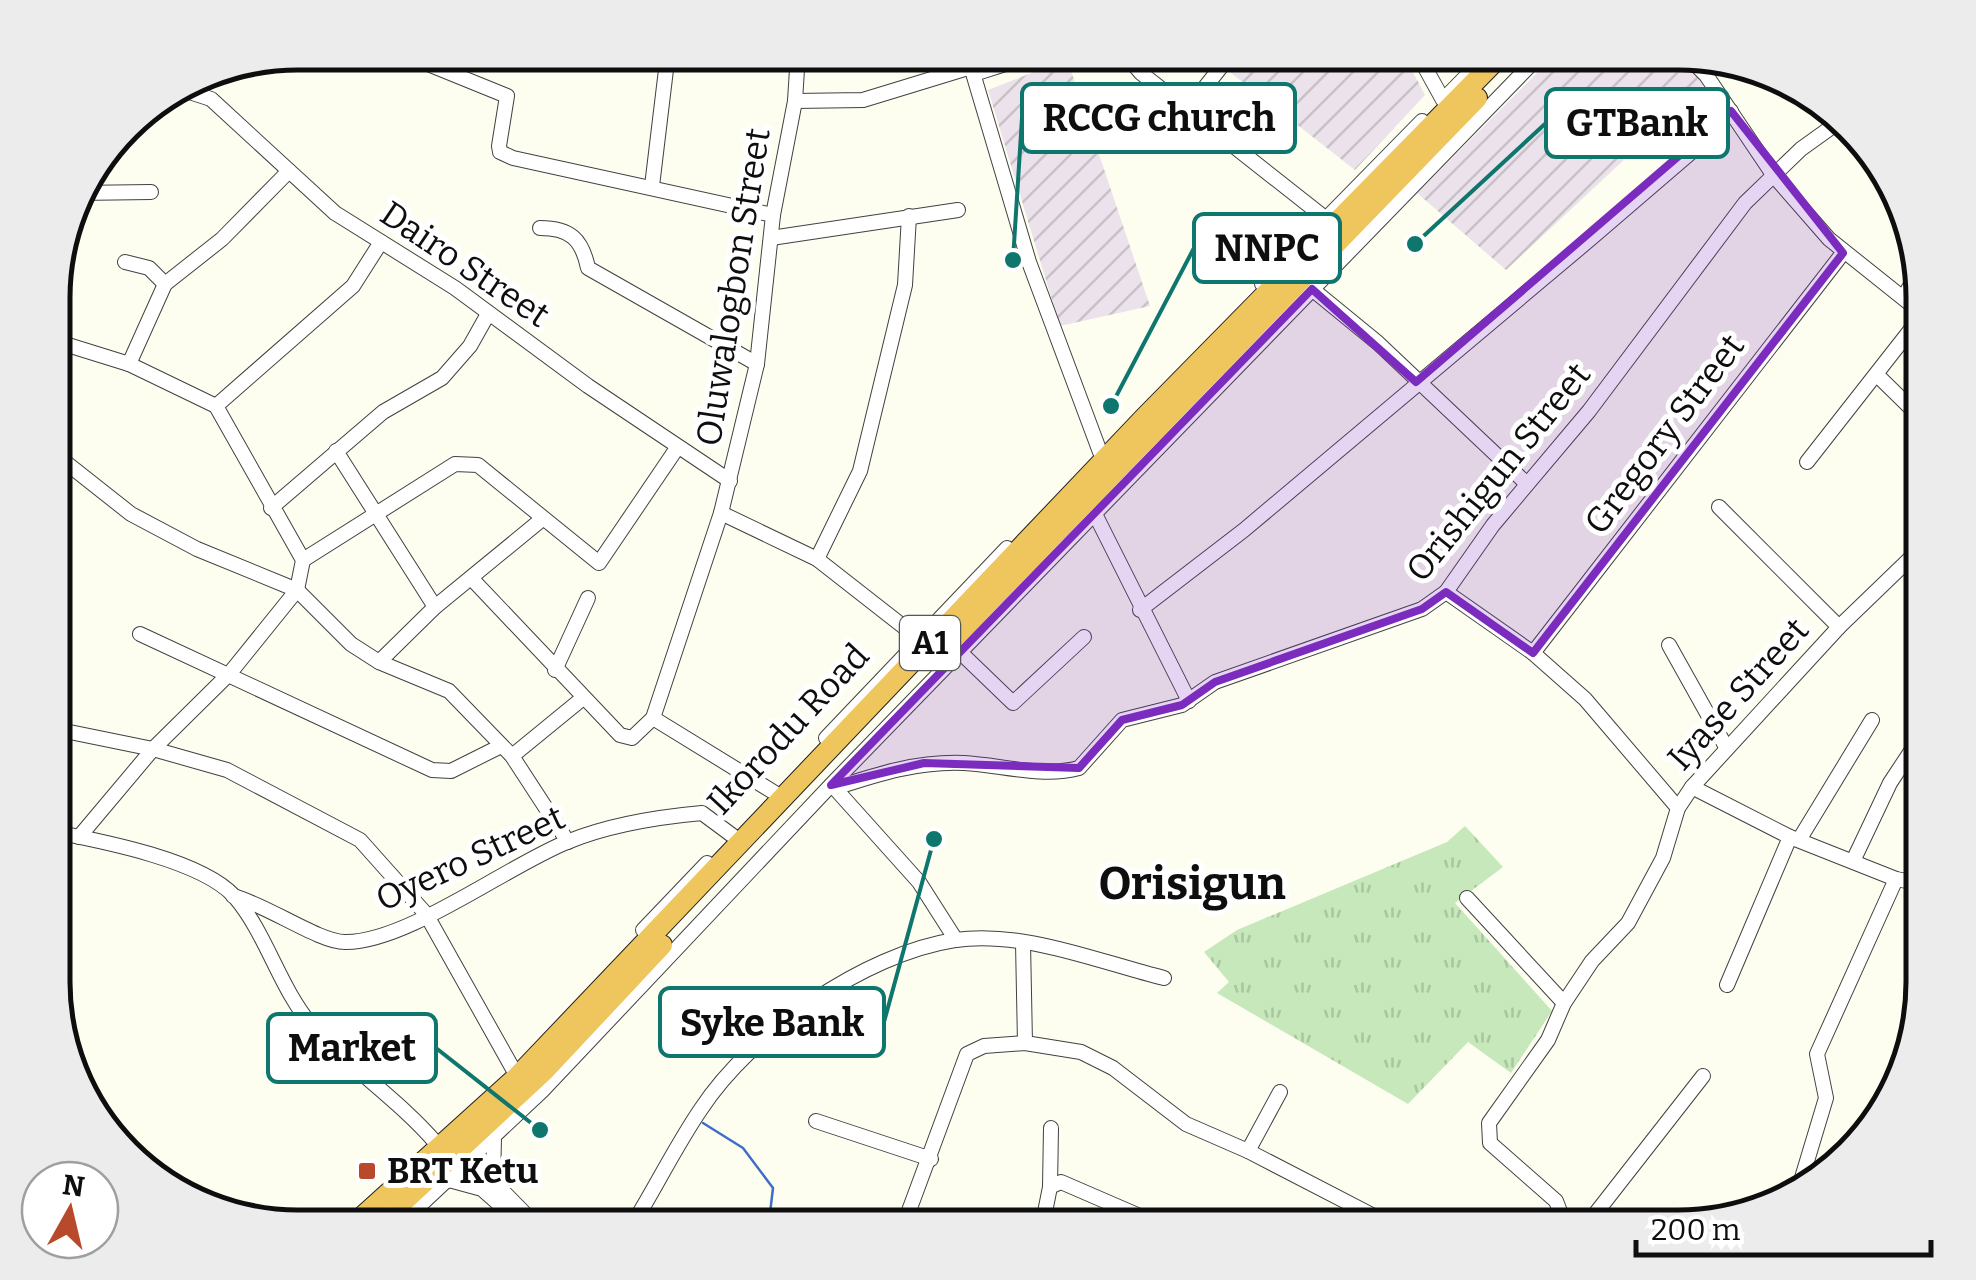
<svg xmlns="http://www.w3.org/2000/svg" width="1976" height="1280" font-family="Bitter,serif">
	<defs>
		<pattern id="industrial-furrows" width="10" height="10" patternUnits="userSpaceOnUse" patternTransform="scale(2.5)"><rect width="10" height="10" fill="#ece2eb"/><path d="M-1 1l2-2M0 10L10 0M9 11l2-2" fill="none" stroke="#c9c1c8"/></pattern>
		<pattern id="grass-tufts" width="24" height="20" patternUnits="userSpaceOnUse" patternTransform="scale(2.5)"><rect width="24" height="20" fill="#c6e8ba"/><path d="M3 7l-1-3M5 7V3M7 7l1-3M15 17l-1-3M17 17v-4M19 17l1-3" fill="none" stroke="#a9c69f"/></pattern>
	</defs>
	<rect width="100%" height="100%" fill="#fdfeef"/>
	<!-- industrial -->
	<g fill="url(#industrial-furrows)">
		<polygon points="1249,53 1403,53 1425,95 1355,170 1231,73"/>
		<polygon points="1557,53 1679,53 1710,62 1719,71 1506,270 1417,193"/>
		<polygon points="1067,59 1150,306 1060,326 988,90"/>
	</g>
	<!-- grass -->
	<polygon fill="url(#grass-tufts)" points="1465,826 1503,867 1455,903 1552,1011 1511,1073 1468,1042 1408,1104 1217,993 1229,982 1204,952 1237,930 1447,842"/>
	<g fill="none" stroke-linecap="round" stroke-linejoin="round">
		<!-- stream -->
		<g stroke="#3f6ec8" stroke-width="2.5">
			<polyline points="293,69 302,53"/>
			<polyline points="703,1123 743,1148 773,1188 770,1213 753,1216 745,1227"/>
		</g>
		<!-- minor casing -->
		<g stroke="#414141" stroke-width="16">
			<g id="minor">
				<polyline points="401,53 507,96 499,146 500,152 513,158 773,215"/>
				<polyline points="967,53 1029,262 1100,452"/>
				<polyline points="1124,53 1141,73 1325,218"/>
				<polyline points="1417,53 1443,100"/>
				<polyline points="1686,55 1706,75 1774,176 1829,239 1923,314"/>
				<polyline points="974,74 1040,53"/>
				<polyline points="177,88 211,99 335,213 455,288 588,386 730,481"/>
				<polyline points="1444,99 1489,53"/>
				<polyline points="795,101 863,100 971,67"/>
				<polyline points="1187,110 1232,53"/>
				<polyline points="652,186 668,53"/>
				<polyline points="77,193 151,192"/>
				<path d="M540,228C570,228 582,239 588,268L757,364"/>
				<polyline points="771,238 958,210"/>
				<polyline points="125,262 149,268 165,284"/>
				<polyline points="1262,284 1422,121"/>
				<polyline points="1312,289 1378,343 1527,484"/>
				<polyline points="1904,297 1919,270"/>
				<polyline points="55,341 129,364 216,406 303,560 297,590 230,673 153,749 79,837"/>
				<polyline points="129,364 165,284 222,239 289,171"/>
				<polyline points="1877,375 1923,420"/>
				<polyline points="216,406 353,286 381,242"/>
				<polyline points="336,451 435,607"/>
				<polyline points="55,454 131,514 197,549 297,590 351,644 379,662 449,691 512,756 568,842"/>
				<polyline points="1807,462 1923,314"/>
				<polyline points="1719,507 1839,627"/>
				<polyline points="271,508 383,412 442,378 470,346 488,314"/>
				<polyline points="1094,512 1189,701"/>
				<polyline points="721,513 817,559 918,638"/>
				<polyline points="817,559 860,471 905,285 909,216"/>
				<polyline points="303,560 455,464 478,465 599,563 677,448"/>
				<polyline points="473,580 620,735 632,738 653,718 721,513 757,364 773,215 795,101 798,53"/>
				<polyline points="1446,592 1533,653 1585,699 1678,808"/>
				<polyline points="1140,610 1244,530 1595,235 1709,137 1731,111"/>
				<polyline points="140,634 432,770 451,771 499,747"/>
				<polyline points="1669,645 1726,747"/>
				<polyline points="960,652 1013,703 1084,637"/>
				<polyline points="1533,653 1843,253"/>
				<polyline points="379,662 435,607 541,520"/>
				<polyline points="555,670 588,598"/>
				<polyline points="653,718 775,793"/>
				<polyline points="55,729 153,749 227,770 360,840 426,914 513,1069"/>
				<polyline points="826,738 1007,548"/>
				<polyline points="512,756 583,698"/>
				<polyline points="832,785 919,882 956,940"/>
				<polyline points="1692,787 1790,837 1896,879 1923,884"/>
				<path d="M835,788C878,774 918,761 964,763C1001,765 1042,778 1079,768L1122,720L1182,705L1215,682L1422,609L1446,592L1493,525L1589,411L1745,203L1801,149L1840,121"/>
				<path d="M55,832C101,841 201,860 234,896C267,934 279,988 313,1027C351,1069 399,1100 436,1143"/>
				<polyline points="1799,840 1872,720"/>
				<polyline points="1854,859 1890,783 1923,733"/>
				<path d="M233,896C267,905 319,942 345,942C406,943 507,866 567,842C608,825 658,817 702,813L733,836"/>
				<polyline points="1467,898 1564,1003"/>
				<polyline points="643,930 707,863"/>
				<polyline points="1023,943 1025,1043"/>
				<polyline points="1727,985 1790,837"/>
				<polyline points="816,1121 931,1159"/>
				<polyline points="494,1138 493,1181 538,1227"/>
				<polyline points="1248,1151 1280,1092"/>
				<polyline points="449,1180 482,1189 508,1212"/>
				<polyline points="1801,1181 1826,1098 1817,1054 1896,879"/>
				<polyline points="1050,1187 1051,1128"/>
				<polyline points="784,1217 812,1227"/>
				<polyline points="397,1227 542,1091 831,785 1542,53"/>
				<path d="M631,1227C655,1189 675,1147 701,1109C751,1033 864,954 955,940C1023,930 1099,962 1164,978"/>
				<polyline points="903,1227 967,1054 984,1046 1025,1043 1081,1052 1113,1068 1186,1124 1248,1151 1395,1227"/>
				<polyline points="1042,1227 1050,1187 1061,1182 1165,1227"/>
				<polyline points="1566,1227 1556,1201 1490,1143 1489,1123 1548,1040 1564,1003 1592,961 1628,923 1663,858 1678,808 1692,787 1839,627 1923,546"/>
				<polyline points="1585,1227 1703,1076"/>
			</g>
		</g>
		<!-- highway casing -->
		<g stroke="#1f1f1f" stroke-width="22">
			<g id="highway">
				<polyline points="951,641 1477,98"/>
				<polyline points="351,1227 517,1077 1145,417 1503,53"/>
				<polyline points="376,1227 544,1071 662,945"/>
			</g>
		</g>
		<!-- minor -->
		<use href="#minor" stroke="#fff" stroke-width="14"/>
		<!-- highway -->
		<use href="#highway" stroke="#efc55d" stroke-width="20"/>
	</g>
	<!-- marked area -->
	<path fill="#7b2cbf" fill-opacity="0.2" stroke="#7b2cbf" stroke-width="8" stroke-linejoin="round" d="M1731,111L1843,253L1533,653L1446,592L1422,609L1215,682L1182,705L1122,720L1079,768L924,763L831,785L1312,289L1416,382Z"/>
	<!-- markers -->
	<rect fill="#b9492b" stroke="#fff" stroke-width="4" x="357" y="1161" width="20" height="20" rx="5"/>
	<g text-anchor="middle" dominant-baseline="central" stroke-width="10" stroke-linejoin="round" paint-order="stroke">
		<!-- shield labels -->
		<rect fill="#fff" stroke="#565656" stroke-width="2.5" x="900" y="616" width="60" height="54" rx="8"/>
		<g font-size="32" font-weight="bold" fill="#0e0e0e">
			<text x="930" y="643">A1</text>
		</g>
		<!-- street labels -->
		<g font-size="35" fill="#0e0e0e" stroke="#fff">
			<text transform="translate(465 264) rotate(34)">Dairo Street</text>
			<text transform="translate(733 287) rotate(-81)">Oluwalogbon Street</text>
			<text transform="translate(1664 434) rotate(-53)">Gregory Street</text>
			<text transform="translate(1498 472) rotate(-51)">Orishigun Street</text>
			<text transform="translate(1738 694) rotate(-48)">Iyase Street</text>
			<text transform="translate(788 729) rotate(-47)">Ikorodu Road</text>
			<text transform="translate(470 858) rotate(-25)">Oyero Street</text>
		</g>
		<!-- poi labels -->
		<g font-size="35" font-weight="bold" fill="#0e0e0e" stroke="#fff" text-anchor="start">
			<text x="387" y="1171">BRT Ketu</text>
		</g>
		<!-- district labels -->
		<g font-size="45" font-weight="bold" fill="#0e0e0e" stroke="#fff">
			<text x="1192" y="884">Orisigun</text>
		</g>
	</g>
	<!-- crop -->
	<path d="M0 0H1976V1280H0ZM298 70H1678A228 228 0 0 1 1906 298V982A228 228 0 0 1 1678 1210H298A228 228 0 0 1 70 982V298A228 228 0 0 1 298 70Z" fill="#ececec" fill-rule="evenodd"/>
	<path fill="none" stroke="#0e0e0e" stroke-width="5" d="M298 70H1678A228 228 0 0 1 1906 298V982A228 228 0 0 1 1678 1210H298A228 228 0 0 1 70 982V298A228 228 0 0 1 298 70Z"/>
	<!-- callouts -->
	<path fill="none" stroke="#0f766e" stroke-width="4" d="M1013 260L1022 118M1415 244L1546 123M1111 406L1194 248M934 839L884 1022M540 1130L436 1048"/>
	<g fill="#0f766e" stroke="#fff" stroke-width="4">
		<circle cx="1013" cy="260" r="10"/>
		<circle cx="1415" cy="244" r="10"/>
		<circle cx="1111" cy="406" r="10"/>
		<circle cx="934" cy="839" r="10"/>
		<circle cx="540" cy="1130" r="10"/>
	</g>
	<g fill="#fff" stroke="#0f766e" stroke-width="4">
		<rect x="1022" y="84" width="273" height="68" rx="10"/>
		<rect x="1546" y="89" width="182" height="68" rx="10"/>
		<rect x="1194" y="214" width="146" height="68" rx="10"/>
		<rect x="660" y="988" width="224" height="68" rx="10"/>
		<rect x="268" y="1014" width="168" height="68" rx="10"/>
	</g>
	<g font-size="38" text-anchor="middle" font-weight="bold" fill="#0e0e0e">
		<text x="1159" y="131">RCCG church</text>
		<text x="1637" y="136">GTBank</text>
		<text x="1267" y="261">NNPC</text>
		<text x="772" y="1036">Syke Bank</text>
		<text x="352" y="1061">Market</text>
	</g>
	<!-- north arrow -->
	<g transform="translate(70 1210) rotate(8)"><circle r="48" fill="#ffffff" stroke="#9f9f9f" stroke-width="2.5"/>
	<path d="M0-8L18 38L0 25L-18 38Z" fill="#b9492b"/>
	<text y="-15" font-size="28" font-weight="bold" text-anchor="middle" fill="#0e0e0e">N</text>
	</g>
	<!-- scale -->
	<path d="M1636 1240v15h295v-15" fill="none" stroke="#0e0e0e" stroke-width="5"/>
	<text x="1651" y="1240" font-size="30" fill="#0e0e0e" stroke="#ffffff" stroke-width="8" paint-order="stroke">200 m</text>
</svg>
